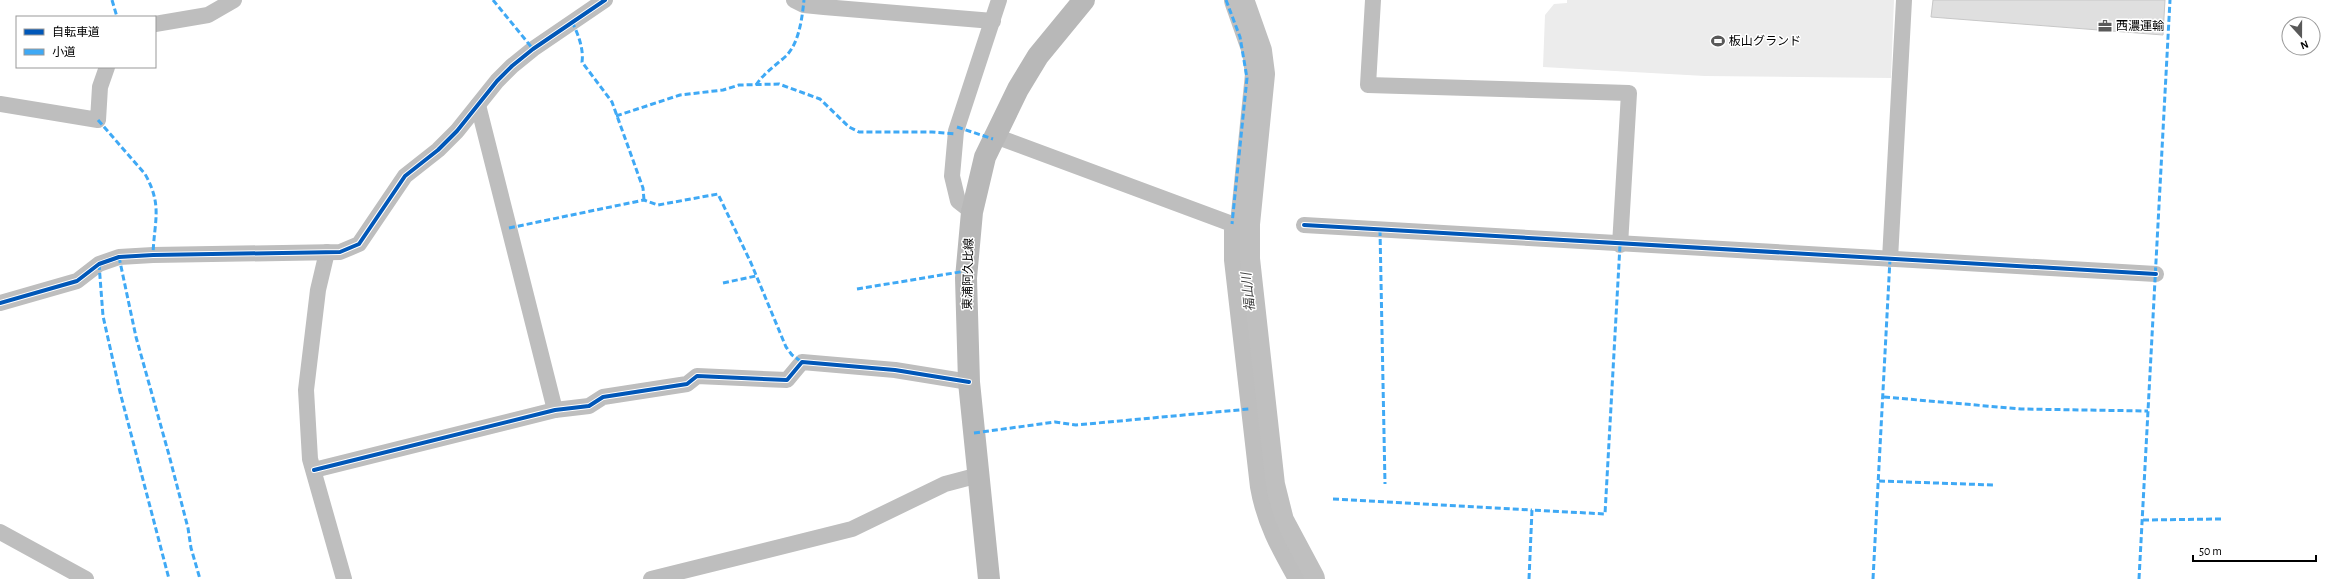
<svg xmlns="http://www.w3.org/2000/svg" width="2337" height="579" font-family="'Alegreya Sans','Noto Sans JP',sans-serif">
	<rect width="100%" height="100%" fill="#fff"/>
	<!-- green -->
	<polygon fill="#ececec" points="1567,0 1894,0 1891,78 1705,76 1543,67 1545,15 1554,4 1567,3"/>
	<g fill="none" stroke-linecap="round" stroke-linejoin="round">
		<!-- river -->
		<polyline stroke="#bfbfbf" stroke-width="30" points="1239,0 1257,51 1260,74 1245,224 1245,259 1270,485 1279,521 1310,579"/>
	</g>
	<!-- building -->
	<polygon fill="#dfdfdf" stroke="#c7c7c7" points="1933,0 2165,0 2163,35 1931,17"/>
	<g fill="none" stroke-linecap="round" stroke-linejoin="round">
		<!-- minor -->
		<g stroke="#bebebe" stroke-width="16">
			<polyline points="794,0 804,5 824,7 993,21"/>
			<polyline points="1373,0 1368,85 1629,93 1620,245"/>
			<polyline points="155,24 208,15 234,0"/>
			<polyline points="0,104 98,120 100,87 107,67"/>
			<polyline points="478,105 555,410"/>
			<path d="M995,136L1232,224V260L1258,487C1264,522 1279,549 1296,579"/>
			<polyline points="972,212 958,201 952,176 956,131 999,0"/>
			<polyline points="1304,225 2156,274"/>
			<polyline points="327,252 318,290 306,390 310,459 344,579"/>
			<polyline points="1890,259 1904,0"/>
			<polyline points="0,303 77,281 99,264 119,257 153,255 340,252 359,244 405,176 438,150 457,131 497,81 512,66 533,49 605,0"/>
			<polyline points="314,470 555,410 589,406 603,397 687,384 697,376 787,380 802,362 895,370 969,382"/>
			<polyline points="0,532 86,579"/>
			<polyline points="651,579 852,529 945,484 979,475"/>
		</g>
		<!-- secondary -->
		<polyline stroke="#b8b8b8" stroke-width="22" points="989,579 969,382 966,278 972,212 985,157 1018,89 1038,56 1084,0"/>
		<!-- quiet -->
		<g stroke="#3fa9f5" stroke-width="3" stroke-dasharray="6 3" stroke-linecap="butt">
			<polyline points="112,0 117,17"/>
			<polyline points="493,0 533,49"/>
			<polyline points="1226,0 1240,37 1247,78 1232,224"/>
			<path d="M572,22C578,33 584,50 582,62L612,102L643,188L644,200"/>
			<path d="M756,85C764,73 775,66 786,56C799,43 802,19 804,0"/>
			<polyline points="616,116 680,95 723,90 739,85 779,84 820,99 849,127 859,132 932,132 955,134"/>
			<path d="M98,120L145,174C163,206 154,221 153,255"/>
			<polyline points="957,127 993,139"/>
			<polyline points="509,228 644,200 658,205 718,194 751,263 786,347 792,355 802,362"/>
			<polyline points="1380,230 1385,484"/>
			<polyline points="119,257 136,337 169,455 188,528 191,548 200,579"/>
			<polyline points="99,264 103,316 120,392 169,579"/>
			<polyline points="723,283 756,276"/>
			<polyline points="857,289 966,271"/>
			<polyline points="1884,397 2021,409 2148,411"/>
			<polyline points="974,433 1055,422 1076,425 1249,409"/>
			<polyline points="1879,481 1994,485"/>
			<polyline points="1333,499 1532,510"/>
			<polyline points="2143,520 2221,519"/>
			<polyline points="1529,579 1532,510 1605,514 1620,245"/>
			<polyline points="1873,579 1890,259"/>
			<polyline points="2139,579 2170,0"/>
		</g>
		<!-- cycleway casing -->
		<g stroke="#fff" stroke-width="6">
			<g id="cycleway">
				<polyline points="1304,225 2156,274"/>
				<polyline points="0,303 77,281 99,264 119,257 153,255 340,252 359,244 405,176 438,150 457,131 497,81 512,66 533,49 605,0"/>
				<polyline points="314,470 555,410 589,406 603,397 687,384 697,376 787,380 802,362 895,370 969,382"/>
			</g>
		</g>
		<!-- cycleway -->
		<use href="#cycleway" stroke="#0057b8" stroke-width="4"/>
	</g>
	<!-- icons -->
	<defs>
		<g id="office-bare" transform="scale(1.08)"><path d="M-6-3h4V-5.5h4V-3h4V5H-6ZM-1-4.5V-3h2v-1.5ZM-6 0V1H6V0Z" fill="#595959" stroke="#fff" stroke-width="2.5" paint-order="stroke"/></g>
		<g id="stadium-bare" transform="scale(1.08)"><path d="M0-5a6.5 5 0 1 0 0 10a6.5 5 0 1 0 0-10ZM-3.5-1.8h7v3.6h-7Z" fill="#595959" stroke="#fff" stroke-width="2.5" paint-order="stroke"/></g>
	</defs>
	<g fill-rule="evenodd">
		<use href="#office-bare" x="2105" y="26"/>
		<use href="#stadium-bare" x="1718" y="41"/>
	</g>
	<g text-anchor="middle" dominant-baseline="central" stroke-width="3" stroke-linejoin="round" paint-order="stroke">
		<!-- poi labels -->
		<g font-size="12" fill="#000" stroke="#fff" text-anchor="start">
			<text x="2116" y="26">西濃運輸</text>
			<text x="1729" y="41">板山グランド</text>
		</g>
		<!-- street labels -->
		<g font-size="12" fill="#000" stroke="#fff">
			<text transform="translate(968 274) rotate(-89)">東浦阿久比線</text>
		</g>
		<!-- water labels -->
		<g font-size="13" font-style="italic" fill="#444" stroke="#fff">
			<text transform="translate(1249 292) rotate(-96)">福山川</text>
		</g>
	</g>
	<!-- legend -->
	<rect x="16" y="16" width="140" height="52" fill="#ffffff" stroke="#999999"/>
	<rect x="24" y="29" width="20" height="6" fill="#0057b8" stroke="#999999"/>
	<text x="52" y="36" font-size="12" fill="#000000">自転車道</text>
	<rect x="24" y="49" width="20" height="6" fill="#3fa9f5" stroke="#999999"/>
	<text x="52" y="56" font-size="12" fill="#000000">小道</text>
	<!-- north arrow -->
	<g transform="translate(2301 36) rotate(159)"><circle r="19" fill="#ffffff" stroke="#999999"/>
	<path d="M0-3L7 15L0 10L-7 15Z" fill="#595959"/>
	<text y="-6" font-size="11" font-weight="bold" text-anchor="middle" fill="#000000">N</text>
	</g>
	<!-- scale -->
	<path d="M2193 555v6h123v-6" fill="none" stroke="#000000" stroke-width="2"/>
	<text x="2199" y="555" font-size="12" fill="#000000" stroke="#ffffff" stroke-width="3" paint-order="stroke">50 m</text>
</svg>
